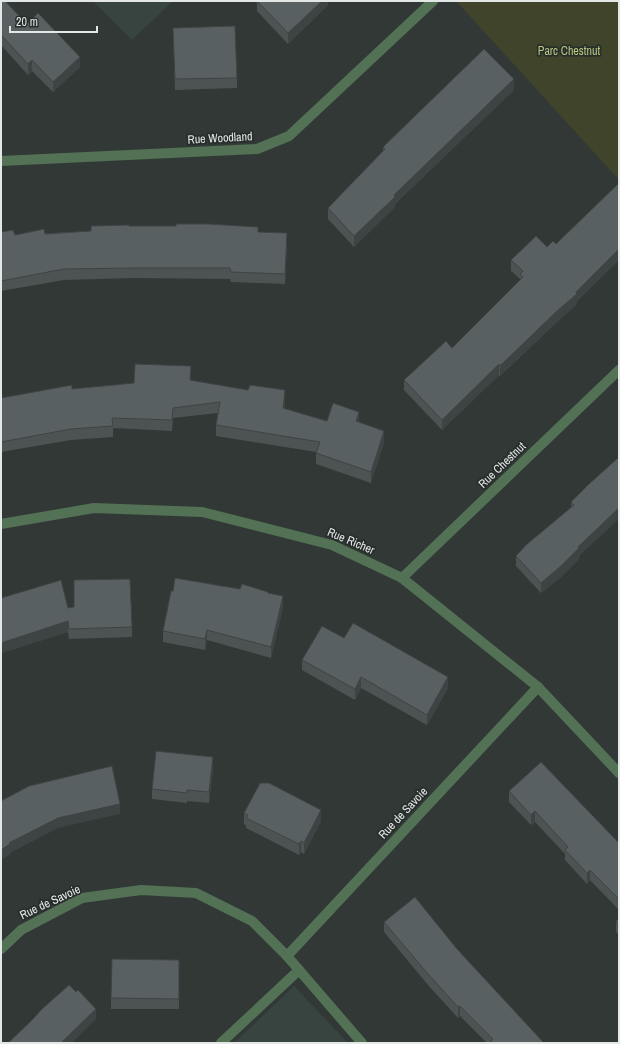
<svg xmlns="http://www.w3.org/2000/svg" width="620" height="1044" font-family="'Archivo Narrow',sans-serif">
	<rect width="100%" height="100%" fill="#313836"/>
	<!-- built -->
	<g fill="#374440">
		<polygon points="93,1 173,1 132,40"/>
		<polygon points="294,986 348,1043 234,1043"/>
	</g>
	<!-- green -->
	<polygon fill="#3f442a" points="456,1 619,1 619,180"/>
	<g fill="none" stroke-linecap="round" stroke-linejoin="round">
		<!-- service -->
		<polyline stroke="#527155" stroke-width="10" points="221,1043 299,970"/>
		<!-- minor -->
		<g stroke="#527155" stroke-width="10">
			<polyline points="1,161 257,149 289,136 433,1"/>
			<polyline points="1,524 94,508 202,512 332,545 402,578 538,687 619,773"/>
			<polyline points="402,578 619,370"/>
			<polyline points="1,949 21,930 82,898 141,890 196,893 252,921 287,956 362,1043"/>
			<polyline points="287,956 538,687"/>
		</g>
	</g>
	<!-- wall -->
	<g fill="#4d5353">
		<polygon points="1,1 27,24 80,67 53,92 32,71 28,75 1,45"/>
		<polygon points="257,1 328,1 328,5 288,44 257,11"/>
		<polygon points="173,28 237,78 237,88 175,90"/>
		<polygon points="514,90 395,204 395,207 354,247 328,219 328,208 383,151 383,147"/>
		<polygon points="619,183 619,260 577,301 577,304 557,322 500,376 499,375 442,430 404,390 404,380 452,348 520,280 520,279 511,271 511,260 556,244"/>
		<polygon points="91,226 129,226 258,232 287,244 285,284 231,282 230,279 134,278 64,280 1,291 1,232 15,235 91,231"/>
		<polygon points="191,380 285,401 284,409 327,421 359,422 384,442 371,483 316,464 316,452 216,436 216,425 218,413 173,418 172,431 113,428 113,437 71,440 1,452 1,398 72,389"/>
		<polygon points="589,484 579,559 561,577 541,593 516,566 516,556 571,507 571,502"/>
		<polygon points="240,589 268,594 283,607 271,658 207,640 205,650 163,642 163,631 173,591"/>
		<polygon points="1,598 68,608 74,607 132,627 132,637 69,639 68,632 1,653"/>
		<polygon points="344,638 448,688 427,725 361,688 355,700 302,670 302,660"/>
		<polygon points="213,768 209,803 187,801 187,803 152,799 152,789"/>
		<polygon points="509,791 619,843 619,910 590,880 587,884 565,860 565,854 535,822 531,825 509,802"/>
		<polygon points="244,813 321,821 304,854 301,852 299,855 246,828 246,825 244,824"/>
		<polygon points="619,918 619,935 616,932 616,921"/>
		<polygon points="384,922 457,949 544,1043 487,1043 460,1016 458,1018 428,985 384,932"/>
		<polygon points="179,960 179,1009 111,1009 111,998"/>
	</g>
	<!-- shaded-wall -->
	<g fill="#3e4344">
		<polygon points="322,1 328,1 328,5 288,44 288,33"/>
		<polygon points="80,57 80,67 53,92 53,82"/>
		<polygon points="32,60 32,71 28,75 28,64"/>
		<polygon points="514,79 514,90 395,204 395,207 354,247 354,236 394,195"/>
		<polygon points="287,233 287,244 285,284 285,274"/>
		<polygon points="619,249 619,260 577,301 577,304 557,322 500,376 500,366"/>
		<polygon points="499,364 499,375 442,430 442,420"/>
		<polygon points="285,390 285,401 283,419 283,408"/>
		<polygon points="359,412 359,423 356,421"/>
		<polygon points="384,431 384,442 371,483 371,472"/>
		<polygon points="619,508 619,519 579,556 579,559 561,577 541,593 541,583 578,547"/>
		<polygon points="283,596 283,607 271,658 271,647"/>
		<polygon points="68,621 68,632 1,653 1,643"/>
		<polygon points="207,630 207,640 205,650 205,639"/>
		<polygon points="361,677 361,688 355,700 355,689"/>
		<polygon points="448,677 448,688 427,725 427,715"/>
		<polygon points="213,757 213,768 209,803 209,792"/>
		<polygon points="120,804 120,814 58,828 10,853 10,855 1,860 1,850 9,843 58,818"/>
		<polygon points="321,810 321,821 304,854 304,843"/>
		<polygon points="535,811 535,822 531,825 531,815"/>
		<polygon points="301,841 301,852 299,855 299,844"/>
		<polygon points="590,870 590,880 587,884 587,873"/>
		<polygon points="460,1006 460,1016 458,1018 458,1007"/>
		<polygon points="96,1009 96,1019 72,1043 61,1043"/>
	</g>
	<!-- building -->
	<g fill="#596061" stroke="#3e4344">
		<polygon points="1,1 5,1 27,24 38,13 80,57 53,82 32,60 28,64 1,35"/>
		<polygon points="257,1 322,1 288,33"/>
		<polygon points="235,26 237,78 175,79 173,28"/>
		<polygon points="484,49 514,79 394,195 395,197 354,236 328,208 385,149 383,147"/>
		<polygon points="619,183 619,249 576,292 577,294 557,311 500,366 499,364 442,420 404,380 446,341 452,348 523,277 520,274 523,271 511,260 536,236 547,247 553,241 556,244"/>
		<polygon points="176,224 209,224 258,227 258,232 287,233 285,274 231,272 230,268 134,268 64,269 1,281 1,232 13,230 15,235 44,229 45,234 91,231 91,226 129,225 129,226 176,226"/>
		<polygon points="135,364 191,366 190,380 248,390 250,385 285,390 283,408 327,421 333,403 359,412 356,421 384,431 371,472 316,453 320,442 216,425 220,402 173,408 172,420 112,418 113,426 71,429 1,442 1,398 72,385 72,389 134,383"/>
		<polygon points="619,457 619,508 578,547 579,548 561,566 541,583 516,556 526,545 574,505 571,502 589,484"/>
		<polygon points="175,578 240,589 242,584 268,592 268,593 283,596 271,647 207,630 205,639 163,631 171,591 173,591"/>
		<polygon points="130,579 132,627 69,629 68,621 1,643 1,598 61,580 68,608 74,607 74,580"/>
		<polygon points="353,623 448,677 427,715 361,677 355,689 302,660 322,626 344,638"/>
		<polygon points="156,751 213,757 209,792 187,790 187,793 152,789"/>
		<polygon points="541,762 619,843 619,899 590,870 587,873 565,850 568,847 535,811 531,815 509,791"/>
		<polygon points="112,766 120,804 58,818 9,843 10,844 1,850 1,801 29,786"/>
		<polygon points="260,783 269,783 321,810 304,843 301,841 299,844 246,818 248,815 244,813"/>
		<polygon points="415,897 457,949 544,1043 493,1043 491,1041 493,1039 460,1006 458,1007 428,974 384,922"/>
		<polygon points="619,918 619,925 616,921"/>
		<polygon points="112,959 179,960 179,999 111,998"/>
		<polygon points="69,985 76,992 78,990 96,1009 61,1043 8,1043 32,1020 42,1009"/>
	</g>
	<g text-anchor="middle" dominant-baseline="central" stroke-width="3.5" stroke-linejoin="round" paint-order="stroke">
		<!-- park labels -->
		<g font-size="12" fill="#b9c67d" stroke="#272e2c">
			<text x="569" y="51">Parc Chestnut</text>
		</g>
		<!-- street labels -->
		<g font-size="12" fill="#e3e8e6" stroke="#272e2c">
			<text transform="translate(220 138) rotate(-3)">Rue Woodland</text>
			<text transform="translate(502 465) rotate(-44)">Rue Chestnut</text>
			<text transform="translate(351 541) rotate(23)">Rue Richer</text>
			<text transform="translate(403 813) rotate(-47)">Rue de Savoie</text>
			<text transform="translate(50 902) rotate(-25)">Rue de Savoie</text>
		</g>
	</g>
	<!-- border -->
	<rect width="620" height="1044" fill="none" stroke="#e3e8e6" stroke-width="4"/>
	<!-- scale -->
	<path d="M10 26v6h87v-6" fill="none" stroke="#e3e8e6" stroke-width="2"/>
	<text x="16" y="26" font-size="12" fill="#e3e8e6" stroke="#272e2c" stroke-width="3" paint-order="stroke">20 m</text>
</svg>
